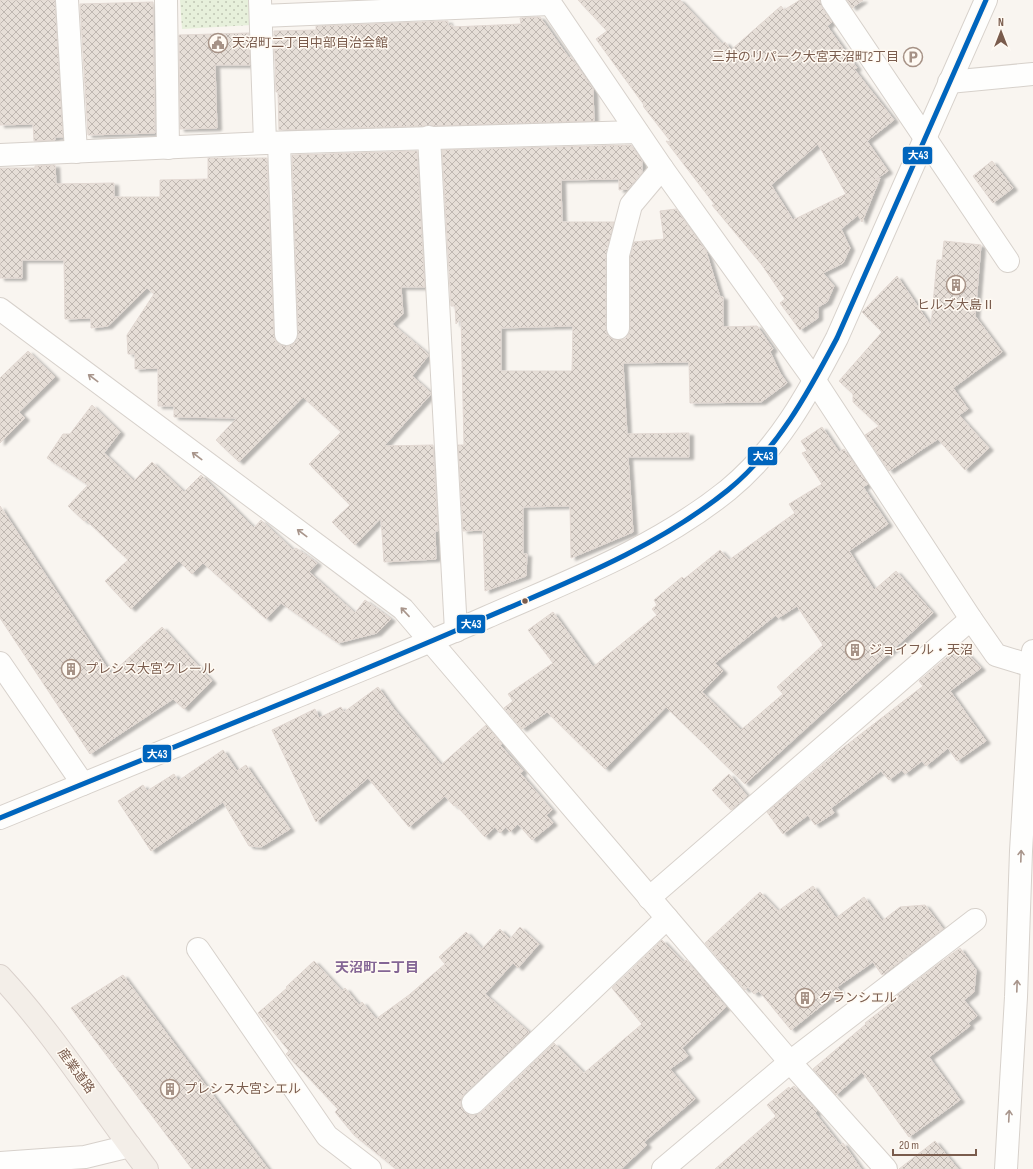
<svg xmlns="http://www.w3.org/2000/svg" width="1033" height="1169" font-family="'Sofia Sans Condensed','Noto Sans JP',sans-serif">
	<defs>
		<pattern id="green-dots" width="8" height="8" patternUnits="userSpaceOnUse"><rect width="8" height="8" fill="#e7f0db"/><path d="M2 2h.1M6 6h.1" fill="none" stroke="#c0c6b4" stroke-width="1.8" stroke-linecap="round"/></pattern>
		<pattern id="building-cross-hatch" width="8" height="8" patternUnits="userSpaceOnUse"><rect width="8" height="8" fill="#e6ded7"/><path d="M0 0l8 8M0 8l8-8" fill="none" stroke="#bfb7b1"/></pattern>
		<filter id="shadow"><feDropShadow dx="4.5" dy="2.5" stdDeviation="1" flood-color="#0004"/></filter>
	</defs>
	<rect width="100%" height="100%" fill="#f9f5f0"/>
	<!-- green -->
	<polygon fill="url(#green-dots)" points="180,0 251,0 252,25 182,29"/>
	<!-- building -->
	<g fill="url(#building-cross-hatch)" stroke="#e2d8d2" fill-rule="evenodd" filter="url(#shadow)">
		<polygon points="0,0 55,0 63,137 55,137 55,140 34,141 33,124 0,125"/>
		<path d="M578,0H680L722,44L725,42L731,50L781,6L784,10L800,0H820L822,7L832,22L827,26L857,68L854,69L894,120L867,141L888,171L873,181L880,178L862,222L858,215L841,229L850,248L843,263L823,273L834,286L827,302L818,307V318L800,330L780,303L785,299L762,265L712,205H715L666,141L671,142L643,106L644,105L596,39L607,31ZM818,144L846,194L793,220L771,185Z"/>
		<polygon points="847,0 863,0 852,8"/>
		<polygon points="153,2 155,133 88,135 80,4"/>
		<polygon points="540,17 569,58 571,57 593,89 594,121 433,126 429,125 424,126 279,130 278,92 276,92 274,31 316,30 316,26 448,21 448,26 452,25 452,27 521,24 520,18"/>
		<polygon points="249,33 250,65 215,65 217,128 180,129 179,35"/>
		<path d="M631,145L642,161V173L628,189L619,190V179L561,180L562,222H614L606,255V328L607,335L612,339L618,340L625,339L629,334L630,328V257L634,242L664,239L660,211L676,209L706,251L720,297H723V327L757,326L773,349L770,352L780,373L787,383L761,402L690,403L689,362L623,363L627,434L689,433V457H628L633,532L571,558L570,506L523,507V554H527L526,576L485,591L483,530L463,531L458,445H464L461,318L456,324L455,306H451L442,150ZM573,326L572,371H501V328Z"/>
		<polygon points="417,151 425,287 401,287 403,314 392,324 428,354 428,356 412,376 430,392 431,394 384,446 433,445 438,531 435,531 436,559 384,562 381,518 355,545 332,522 350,505 309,464 341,432 303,397 239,462 216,440 237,418 174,417 174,406 158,406 158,368 135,369 135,354 128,354 127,335 154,294 147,288 108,326 91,328 91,318 65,319 64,260 22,260 22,278 0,278 0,168 35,168 35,166 55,165 56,184 114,183 114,197 160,197 160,180 208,179 208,158 267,158 274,334 275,340 280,345 287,346 292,345 297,340 298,334 292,155"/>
		<polygon points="992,161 1013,188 993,203 973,176"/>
		<polygon points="944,241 981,245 975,316 1002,352 953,388 968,409 959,415 989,448 965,470 938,439 889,471 865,435 879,426 853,402 853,394 839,381 882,332 862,312 897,276 931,326 937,260 942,260"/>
		<polygon points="28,351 55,377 19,412 25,418 0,443 0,378"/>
		<polygon points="92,405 120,432 104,453 134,481 152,462 184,492 201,475 254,528 261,520 293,550 296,548 317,563 309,572 355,613 365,600 391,619 377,633 338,643 281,603 266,619 203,563 192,574 179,561 131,609 105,581 128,560 86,520 84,521 68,506 88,485 47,458 63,434 70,434"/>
		<path d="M822,427L839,452L844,449L868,484L863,487L888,524L849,551L874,590L896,571L933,613L745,784L666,707L605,769L547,712L522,729L504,708L513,701L508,694L553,663L528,630L553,612L593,667L657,615L652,609L657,605L654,600L682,577L684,579L720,550L729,560L795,513L789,504L822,484L802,453L807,451L801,441ZM797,606L823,645L777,687L783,694L741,730L702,692L723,671L715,663L776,615L778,618Z"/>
		<polygon points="0,506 111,674 162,627 212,681 184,709 173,699 90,754 0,618"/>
		<polygon points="960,646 981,668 950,691 986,741 957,761 948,748 926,766 922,761 905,774 902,770 889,780 881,771 831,808 834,813 815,825 808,815 783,834 767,812 835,754 923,686 919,681"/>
		<polygon points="378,687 393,708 441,765 486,725 502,744 500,745 523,771 520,773 552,810 546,815 553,823 532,840 518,824 510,832 506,827 500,833 495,827 485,837 456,805 454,806 445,796 409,827 368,778 316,822 272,730 315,709 319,718 341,707 344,712"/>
		<polygon points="223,750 237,771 246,765 290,829 261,847 249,846 223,802 151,851 118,801 143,785 147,791 174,774 178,781"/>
		<polygon points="729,774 747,796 731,810 712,790"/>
		<polygon points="813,886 836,918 864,897 882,921 900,907 925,905 943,929 882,975 873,962 837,987 840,991 791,1030 759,991 754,994 748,987 745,990 705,943 760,892 778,911"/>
		<polygon points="520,927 539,944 518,968 513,963 485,994 529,1032 464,1094 461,1100 461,1106 464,1111 469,1115 476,1115 482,1112 554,1043 584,1073 642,1024 612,988 662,940 683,962 686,960 726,1007 682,1048 688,1056 670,1069 695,1099 644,1142 647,1145 621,1169 396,1169 354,1135 335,1112 338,1109 286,1054 289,1051 258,1013 287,988 286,987 314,961 342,991 345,988 359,1005 362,1002 376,1019 409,995 445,964 439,957 466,932 482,949 500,929 510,939"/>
		<polygon points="960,948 976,970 974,992 964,1000 977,1016 968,1023 970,1026 929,1057 960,1100 909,1137 862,1072 836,1095 813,1069 866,1024 865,1023 899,997 897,995"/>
		<polygon points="123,975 268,1169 192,1169 71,1008"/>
		<polygon points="794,1086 817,1111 815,1113 840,1145 843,1143 861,1169 715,1169 776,1116 767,1105 789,1087 790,1089"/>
		<polygon points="935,1141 958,1169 899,1169"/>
	</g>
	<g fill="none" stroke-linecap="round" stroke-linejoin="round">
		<!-- minor casing -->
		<g stroke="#d7d1cb" stroke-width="24">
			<g id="minor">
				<polyline points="67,0 76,152"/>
				<polyline points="166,0 168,148"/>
				<polyline points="260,0 265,143"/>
				<polyline points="548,0 662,168 815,381 971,619 996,655 1032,666"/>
				<polyline points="832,0 1008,261"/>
				<polyline points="261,16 550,4"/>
				<polyline points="949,82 1033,74"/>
				<polyline points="429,137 456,631"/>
				<polyline points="279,143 286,334"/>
				<polyline points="0,155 265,143 637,132"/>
				<polyline points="0,309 403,609 790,1062 886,1169"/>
				<polyline points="618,328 618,255 631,205 662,168"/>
				<polyline points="0,663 83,784"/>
				<path d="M0,818C101,776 202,735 303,694C365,668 426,644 487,617C571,580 656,548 728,490C778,449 808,394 837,338L986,0"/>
				<polyline points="649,898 971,619"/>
				<polyline points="198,949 327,1136 370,1169"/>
				<polyline points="473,1103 667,918"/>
				<polyline points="0,1163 85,1157 130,1146"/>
				<polyline points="663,1169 790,1062 975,920"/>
				<polyline points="1006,1169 1016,997 1021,851 1033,651"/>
			</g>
		</g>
		<!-- major casing -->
		<g stroke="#dad1cc" stroke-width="24">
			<path id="major" d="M0,976C55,1035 98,1105 147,1169"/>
		</g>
		<!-- minor -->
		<use href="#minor" stroke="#fefefd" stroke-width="22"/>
		<!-- major -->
		<use href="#major" stroke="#f3eee8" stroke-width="22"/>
		<!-- bus-1 casing -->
		<g stroke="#fffaf3" stroke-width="8">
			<path id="bus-1" d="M0,818C159,752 320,690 478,621C563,584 654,550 728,490C777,450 808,393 837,338L986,0"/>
		</g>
		<!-- bus-1 -->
		<use href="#bus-1" stroke="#0065bd" stroke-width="5"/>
	</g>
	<!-- one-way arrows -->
	<defs><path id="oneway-shaft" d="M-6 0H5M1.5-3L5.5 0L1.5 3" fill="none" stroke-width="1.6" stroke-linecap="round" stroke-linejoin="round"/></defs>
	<g stroke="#a8958b">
		<use href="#oneway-shaft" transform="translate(93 378) rotate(-143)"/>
		<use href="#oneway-shaft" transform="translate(197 456) rotate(-143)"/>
		<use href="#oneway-shaft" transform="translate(302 533) rotate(-143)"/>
		<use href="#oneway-shaft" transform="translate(405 612) rotate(-133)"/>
		<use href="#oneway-shaft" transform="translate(1021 856) rotate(-88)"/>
		<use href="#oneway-shaft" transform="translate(1017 986) rotate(-88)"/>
		<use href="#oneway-shaft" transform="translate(1009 1116) rotate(-87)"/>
	</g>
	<!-- icons -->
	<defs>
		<g id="civic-ring" transform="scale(1)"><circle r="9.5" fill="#fffaf3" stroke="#a69286" stroke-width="1.5"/><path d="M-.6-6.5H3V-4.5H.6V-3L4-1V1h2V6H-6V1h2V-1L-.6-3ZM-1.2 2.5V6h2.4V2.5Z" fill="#a69286"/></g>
		<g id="parking-ring" transform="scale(1)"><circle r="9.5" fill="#fffaf3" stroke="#a69286" stroke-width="1.5"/><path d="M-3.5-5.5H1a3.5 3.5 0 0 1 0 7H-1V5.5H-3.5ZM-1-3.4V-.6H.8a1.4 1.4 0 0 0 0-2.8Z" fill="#a69286"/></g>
		<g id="building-ring" transform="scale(1)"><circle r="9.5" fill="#fffaf3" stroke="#a69286" stroke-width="1.5"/><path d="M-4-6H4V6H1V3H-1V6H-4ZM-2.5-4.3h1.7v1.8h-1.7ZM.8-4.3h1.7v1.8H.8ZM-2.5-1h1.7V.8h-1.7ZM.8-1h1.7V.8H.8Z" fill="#a69286"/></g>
	</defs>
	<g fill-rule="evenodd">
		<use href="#civic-ring" x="218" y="43"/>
		<use href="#parking-ring" x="913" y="57"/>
		<use href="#building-ring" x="956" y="285"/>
		<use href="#building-ring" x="855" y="650"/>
		<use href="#building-ring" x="71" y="669"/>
		<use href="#building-ring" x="805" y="998"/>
		<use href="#building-ring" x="170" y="1089"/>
	</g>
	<!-- markers -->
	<circle fill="#7a5c4d" stroke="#fffaf3" stroke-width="1.5" cx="525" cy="601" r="3.5"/>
	<g text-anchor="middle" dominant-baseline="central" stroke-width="3" stroke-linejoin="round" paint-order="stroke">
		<!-- poi labels -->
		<g font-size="13" fill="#7a5c4d" stroke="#fffaf3" text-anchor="start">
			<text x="232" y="43">天沼町二丁目中部自治会館</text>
			<text x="899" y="57" text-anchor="end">三井のリパーク大宮天沼町2丁目</text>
			<text x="956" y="305" text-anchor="middle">ヒルズ大島Ⅱ</text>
			<text x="869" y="650">ジョイフル・天沼</text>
			<text x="85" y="669">プレシス大宮クレール</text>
			<text x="819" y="998">グランシエル</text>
			<text x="184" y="1089">プレシス大宮シエル</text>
		</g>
		<!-- street labels -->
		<g font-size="13" fill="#7a5c4d" stroke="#fffaf3">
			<text transform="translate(76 1071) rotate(54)">産業道路</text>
		</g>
		<!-- neighbourhood labels -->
		<g font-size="14" font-weight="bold" fill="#846695" stroke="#fffaf3">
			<text x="377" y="967">天沼町二丁目</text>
		</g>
	</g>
	<g stroke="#fffaf3" stroke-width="1.5">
		<rect x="902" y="146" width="31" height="19" rx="4" fill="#0065bd"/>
		<rect x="747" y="446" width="31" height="20" rx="4" fill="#0065bd"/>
		<rect x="456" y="614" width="30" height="20" rx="4" fill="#0065bd"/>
		<rect x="142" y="744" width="30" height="19" rx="4" fill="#0065bd"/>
	</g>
	<g font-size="11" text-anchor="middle" font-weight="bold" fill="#fff">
		<text x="918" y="159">大43</text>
		<text x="763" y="460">大43</text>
		<text x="471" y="628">大43</text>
		<text x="157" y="758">大43</text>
	</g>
	<!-- north arrow -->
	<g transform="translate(1001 32)" stroke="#fffaf3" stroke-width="3" paint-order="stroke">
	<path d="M0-3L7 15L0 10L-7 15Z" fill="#7a5c4d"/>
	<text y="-6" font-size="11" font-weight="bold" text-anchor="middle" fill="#7a5c4d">N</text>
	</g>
	<!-- scale -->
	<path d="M893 1149v6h83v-6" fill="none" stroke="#7a5c4d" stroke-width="2"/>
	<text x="899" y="1149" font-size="12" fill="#7a5c4d" stroke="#fffaf3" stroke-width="3" paint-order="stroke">20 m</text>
</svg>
